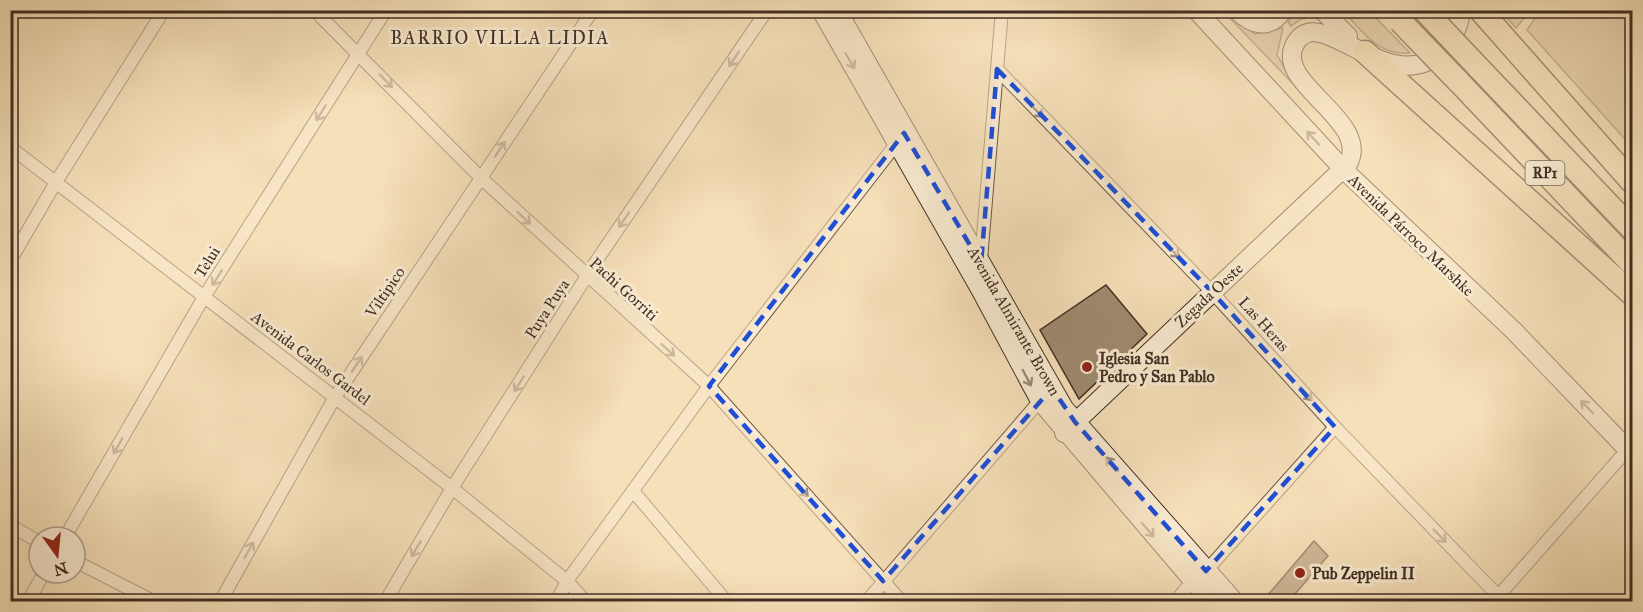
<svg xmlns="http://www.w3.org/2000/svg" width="1643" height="612" font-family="'IM FELL Great Primer',serif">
	<rect width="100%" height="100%" fill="#f6e0b9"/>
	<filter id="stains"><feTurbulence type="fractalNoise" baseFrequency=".00333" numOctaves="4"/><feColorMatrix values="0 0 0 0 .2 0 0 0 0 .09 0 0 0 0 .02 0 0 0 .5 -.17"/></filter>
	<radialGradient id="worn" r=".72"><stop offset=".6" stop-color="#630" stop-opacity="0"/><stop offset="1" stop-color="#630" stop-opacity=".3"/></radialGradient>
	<!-- green -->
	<g fill="#d7c2a0" stroke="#8c7862" stroke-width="1.5">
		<polygon points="1223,11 1255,34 1283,28 1277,55 1296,87"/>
		<polygon points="1295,11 1308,11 1314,16 1301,19 1291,26 1288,22"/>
		<path d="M1343,11H1369L1410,53C1378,56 1362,31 1343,11Z"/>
		<polygon points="1501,11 1530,11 1516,28"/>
		<polygon points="1540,11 1632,11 1632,147 1527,30"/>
	</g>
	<!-- building -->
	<g fill="#9f8b71" stroke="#402e24" stroke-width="1.5">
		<polygon points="1106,285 1147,334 1079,399 1040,330"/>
		<polygon points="1314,541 1328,556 1288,602 1262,602"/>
	</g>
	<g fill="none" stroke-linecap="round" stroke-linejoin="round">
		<!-- minor casing -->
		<g stroke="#6e5a49" stroke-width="14">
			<g id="minor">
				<polyline points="314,10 481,178 709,386 902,602"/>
				<polyline points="997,69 1212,292 1335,427 1504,602"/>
				<polyline points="10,147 452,488 567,581 586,602"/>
				<polyline points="981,260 1002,10"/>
				<polyline points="10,261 56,182 164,10"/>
				<polyline points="633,491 727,602"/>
				<polyline points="10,525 39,542"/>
				<polyline points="65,537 204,297 386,10"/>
				<polyline points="75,561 155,602"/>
				<polyline points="1494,601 1628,449"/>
				<polyline points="28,602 44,573"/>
				<polyline points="220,602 335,397 593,10"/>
				<polyline points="385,602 452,488 597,260 767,10"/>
				<polyline points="556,602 567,581 709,386 900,139"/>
				<polyline points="866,602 1044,396"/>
				<polyline points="1175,602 1192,581 1206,571 1335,427"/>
			</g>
		</g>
		<!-- secondary casing -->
		<g stroke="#402e24" stroke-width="20">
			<g id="secondary">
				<polyline points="821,10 980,289 1040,401 1211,602"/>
				<polyline points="837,10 1064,408 1235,602"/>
				<polyline points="1196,10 1343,169 1514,331 1632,454"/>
				<path d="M1237,10C1252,26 1270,30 1283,10"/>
				<polyline points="1322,10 1348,36"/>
				<path d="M1064,433L1348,164C1372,120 1273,84 1295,44C1320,0 1386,98 1439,54C1452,43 1459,28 1461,10"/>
			</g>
		</g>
		<!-- motorway casing -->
		<g stroke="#402e24" stroke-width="25">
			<g id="motorway">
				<polyline points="1480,10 1632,182"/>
				<polyline points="1365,52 1632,294"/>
				<polyline points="1478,67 1632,229"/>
				<polyline points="1458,81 1632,264"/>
			</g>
		</g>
		<!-- minor -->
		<use href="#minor" stroke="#f9ebd2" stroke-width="12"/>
		<!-- secondary -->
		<use href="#secondary" stroke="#f9ebd2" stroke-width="18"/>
		<!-- motorway -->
		<use href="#motorway" stroke="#f6e0b9" stroke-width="22"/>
		<!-- motorway-bridge casing -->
		<g stroke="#402e24" stroke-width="25" stroke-linecap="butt">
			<g id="motorway-bridge">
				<polyline points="1424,10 1478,67"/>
				<polyline points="1400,21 1458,81"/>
			</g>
		</g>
		<!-- motorway-bridge -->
		<use href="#motorway-bridge" stroke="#f6e0b9" stroke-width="22"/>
	</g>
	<!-- one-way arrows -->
	<defs><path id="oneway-shaft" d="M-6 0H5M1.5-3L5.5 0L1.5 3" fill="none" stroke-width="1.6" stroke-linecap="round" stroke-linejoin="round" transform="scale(1.5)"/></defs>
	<g stroke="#9c8c7b">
		<use href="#oneway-shaft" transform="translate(734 59) rotate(124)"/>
		<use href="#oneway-shaft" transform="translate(850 61) rotate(60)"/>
		<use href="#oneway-shaft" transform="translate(386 81) rotate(46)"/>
		<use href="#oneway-shaft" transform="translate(1037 111) rotate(46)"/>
		<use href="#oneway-shaft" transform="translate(321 113) rotate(122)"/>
		<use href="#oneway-shaft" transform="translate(1313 138) rotate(-133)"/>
		<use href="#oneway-shaft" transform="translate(500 149) rotate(-56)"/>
		<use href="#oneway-shaft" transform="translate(524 218) rotate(43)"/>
		<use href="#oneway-shaft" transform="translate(624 220) rotate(124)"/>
		<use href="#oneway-shaft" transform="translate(1173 251) rotate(46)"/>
		<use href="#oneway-shaft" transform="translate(217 278) rotate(122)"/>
		<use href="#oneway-shaft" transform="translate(668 350) rotate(42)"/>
		<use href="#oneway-shaft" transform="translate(357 364) rotate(-56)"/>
		<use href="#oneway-shaft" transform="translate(1027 378) rotate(62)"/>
		<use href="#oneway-shaft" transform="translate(519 384) rotate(123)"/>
		<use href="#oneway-shaft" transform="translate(1306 394) rotate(48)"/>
		<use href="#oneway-shaft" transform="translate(1587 407) rotate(-134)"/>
		<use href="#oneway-shaft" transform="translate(118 446) rotate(120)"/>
		<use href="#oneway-shaft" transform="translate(1112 464) rotate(-131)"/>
		<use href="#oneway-shaft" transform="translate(802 490) rotate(48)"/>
		<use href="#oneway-shaft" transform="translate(1148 530) rotate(49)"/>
		<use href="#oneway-shaft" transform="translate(1440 536) rotate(46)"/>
		<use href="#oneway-shaft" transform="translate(416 549) rotate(121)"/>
		<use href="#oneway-shaft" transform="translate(249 550) rotate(-61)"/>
	</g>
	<!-- marked area -->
	<path d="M0 0H1643V612H0ZM997,69L1212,292L1335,427L1206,571L1075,422L1052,388L883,581L709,386L904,133L981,264Z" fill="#f6e0b9" fill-opacity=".55" fill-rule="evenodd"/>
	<path fill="none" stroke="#1d4ed8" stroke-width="4.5" stroke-dasharray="12 8" stroke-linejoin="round" d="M997,69L1212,292L1335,427L1206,571L1075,422L1052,388L883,581L709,386L904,133L981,264Z"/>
	<!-- markers -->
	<g fill="#8f2418" stroke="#f9ebd2" stroke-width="2">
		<circle cx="1087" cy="367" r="6"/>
		<circle cx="1300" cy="573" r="6"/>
	</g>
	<g text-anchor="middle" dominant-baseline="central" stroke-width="6" stroke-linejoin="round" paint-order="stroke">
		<!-- shield labels -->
		<rect fill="#f9ebd2" stroke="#786758" stroke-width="1.5" x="1525.5" y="161" width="39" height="24" rx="4.5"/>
		<g font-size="15" font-weight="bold" fill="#402e24">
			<text x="1545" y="173">RP1</text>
		</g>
		<!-- street labels -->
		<g font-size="16" fill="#402e24" stroke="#f9ebd2">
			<text transform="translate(1411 235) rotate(44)">Avenida Párroco Marshke</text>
			<text transform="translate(207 262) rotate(-58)">Telui</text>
			<text transform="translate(624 289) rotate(42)">Pachi Gorriti</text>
			<text transform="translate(385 292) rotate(-56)">Viltipico</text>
			<text transform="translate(1209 295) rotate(-43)">Zegada Oeste</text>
			<text transform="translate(547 309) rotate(-57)">Puya Puya</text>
			<text transform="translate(1014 321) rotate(60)">Avenida Almirante Brown</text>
			<text transform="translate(1264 324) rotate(48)">Las Heras</text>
			<text transform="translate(311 358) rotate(37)">Avenida Carlos Gardel</text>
		</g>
		<!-- poi labels -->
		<g font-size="16" font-weight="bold" fill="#402e24" stroke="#f9ebd2" text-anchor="start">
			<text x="1099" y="358">Iglesia San<tspan x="1099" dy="18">Pedro y San Pablo</tspan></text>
			<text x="1312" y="573">Pub Zeppelin II</text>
		</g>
		<!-- neighbourhood labels -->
		<g font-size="18" letter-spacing="1.5" fill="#402e24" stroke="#f9ebd2">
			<text x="500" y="38">BARRIO VILLA LIDIA</text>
		</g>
	</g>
	<!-- margin -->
	<rect width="1643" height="612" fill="none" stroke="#f6e0b9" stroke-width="36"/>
	<rect x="12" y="12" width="1619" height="588" fill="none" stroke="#402e24" stroke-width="3"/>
	<rect x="18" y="18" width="1607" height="576" fill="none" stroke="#402e24" stroke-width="1.5"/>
	<!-- north arrow -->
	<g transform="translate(57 555) rotate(165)"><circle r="28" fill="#f9ebd2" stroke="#af9f8c" stroke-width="1.5"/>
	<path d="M0-4.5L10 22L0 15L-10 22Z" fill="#8f2418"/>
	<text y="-9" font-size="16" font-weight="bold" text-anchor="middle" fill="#402e24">N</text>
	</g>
	<rect width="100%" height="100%" filter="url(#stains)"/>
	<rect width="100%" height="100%" fill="url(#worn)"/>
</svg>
